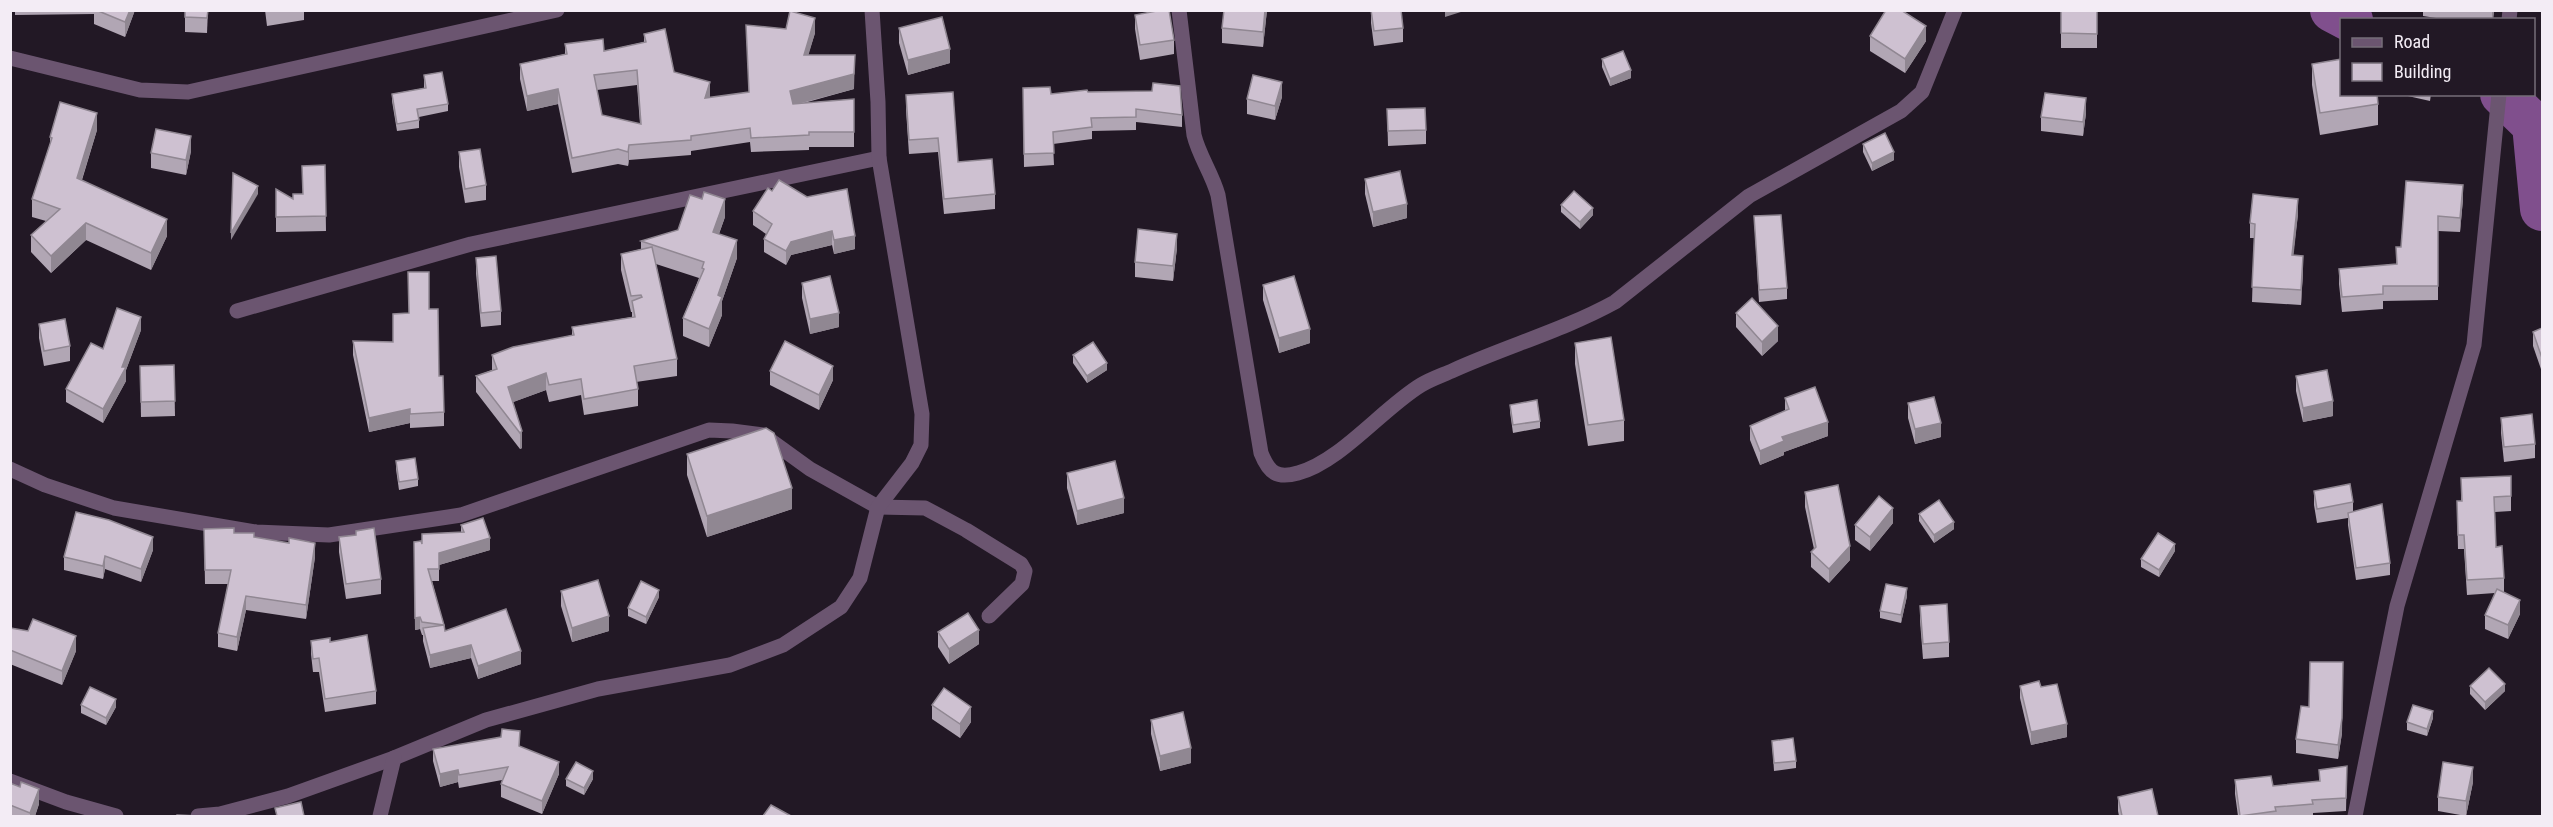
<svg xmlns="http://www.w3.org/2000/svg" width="2553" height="827" font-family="'Roboto Condensed',sans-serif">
	<rect width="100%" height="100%" fill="#221825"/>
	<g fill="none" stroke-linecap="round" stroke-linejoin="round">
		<!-- river -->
		<g stroke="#804f8d" stroke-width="44">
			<polyline points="2332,10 2351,20"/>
			<polyline points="2502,94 2534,125 2542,209"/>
		</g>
		<!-- street -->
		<g stroke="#6b5570" stroke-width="15">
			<path d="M1179,10L1194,135C1199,156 1212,173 1218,195L1261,453C1269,473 1277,479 1298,473C1340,462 1383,408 1421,385C1431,379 1443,375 1454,370C1507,346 1564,330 1615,302L1749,196L1901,111L1922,92L1955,10"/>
			<polyline points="2509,20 2510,10"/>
			<polyline points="10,58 140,90 188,92 557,10"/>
			<polyline points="237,311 471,244 879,158"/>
			<polyline points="10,469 45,485 114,508 256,532 329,535 461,515 709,430 732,431 763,435 810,469 878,507 925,508 966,530 1021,564 1025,571 1022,584 989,616"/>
			<polyline points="10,781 66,802 116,816"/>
			<polyline points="198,816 220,814 288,796 394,758 486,720 598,689 730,665 783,645 841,607 860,578 878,507 912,463 921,445 922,414 879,158 878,102 872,10"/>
			<polyline points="380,816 394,758"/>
			<polyline points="2355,816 2397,606 2474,345 2499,94"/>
		</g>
	</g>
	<!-- wall -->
	<g fill="#b1a6b4" fill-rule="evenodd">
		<polygon points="15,10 135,10 125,37 94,24 94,14 15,15"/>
		<polygon points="185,10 208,10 207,33 185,32"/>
		<polygon points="265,10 304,10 304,20 267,26"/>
		<polygon points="1267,10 1263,47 1222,43 1222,28"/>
		<polygon points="1371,10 1403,28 1403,42 1374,46 1371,23"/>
		<rect x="2061" y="10" width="36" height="38"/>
		<polygon points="2423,10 2494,10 2493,20 2449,20 2423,16"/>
		<polygon points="1135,15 1174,40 1174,54 1140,60 1135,29"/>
		<path d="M746,25L815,33L808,55L854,89L804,103L854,99V147H809V150L751,152L750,142L691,151V155L629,160L628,166L618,164L572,173L558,104L527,111L520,79V64L565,54V44L604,51L644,42V34L674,72L710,98L749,92ZM637,85L640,124L602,115L597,90Z"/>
		<polygon points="899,28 950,63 908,75 899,43"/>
		<polygon points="1870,36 1926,41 1905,73 1870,51"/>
		<polygon points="1602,59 1631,78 1610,86 1602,67"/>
		<polygon points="2312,64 2378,104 2378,125 2320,135 2312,85"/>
		<polygon points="424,75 448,104 448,111 419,117 419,128 397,131 392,101 392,94 424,88"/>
		<polygon points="1023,88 1051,94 1088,92 1182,115 1182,127 1136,122 1136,130 1092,131 1092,139 1053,144 1054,165 1024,167"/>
		<polygon points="2399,94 2431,94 2430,101"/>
		<polygon points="906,95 958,162 995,194 995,209 944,214 938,152 909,154 906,110"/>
		<polygon points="1282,97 1275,120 1247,114 1247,99"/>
		<polygon points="1387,109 1426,130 1426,144 1388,146"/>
		<polygon points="2086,113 2083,136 2041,131 2041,117"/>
		<polygon points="97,130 82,180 167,236 151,270 86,240 51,273 31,252 31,235 46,221 32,217 32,199 50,144 50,137"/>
		<polygon points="1863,144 1894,160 1872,171 1863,152"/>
		<polygon points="191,151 186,175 151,168 151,153"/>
		<polygon points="459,152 486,185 486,200 465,203 459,167"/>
		<polygon points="325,165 326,231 276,232 276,189 293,199 302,194"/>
		<polygon points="1365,179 1407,218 1373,227 1365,194"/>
		<polygon points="2406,181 2463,199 2460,232 2438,231 2438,300 2383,301 2383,309 2342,312 2339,284 2339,269 2396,264 2401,247"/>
		<polygon points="768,188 855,249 834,254 832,245 791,255 786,265 764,252 764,239 766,234 753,225 753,211"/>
		<polygon points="1561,205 1593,215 1580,229 1561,212"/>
		<polygon points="2298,214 2293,255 2303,271 2301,305 2252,302 2254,238 2250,238 2250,223"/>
		<polygon points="1754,216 1787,288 1787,299 1759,302"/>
		<polygon points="725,217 719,234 737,258 722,301 722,315 709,347 683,336 683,318 699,278 656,264 677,359 677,376 636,382 638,389 638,406 584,415 581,395 549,402 546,390 513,402 522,431 522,448 520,449 476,392 476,376 492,370 492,355 572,335 572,327 632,317 632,312 631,312 621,270 621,254 641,249 641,241"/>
		<polygon points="1177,248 1173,281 1135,277 1135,262"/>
		<polygon points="476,258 501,311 501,325 481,327 476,273"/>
		<polygon points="802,283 839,327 810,334 802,298"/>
		<polygon points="1263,285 1310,343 1279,353 1263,300"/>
		<polygon points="429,309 444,412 444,426 410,428 410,423 369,432 353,355 353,341 393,342 409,313"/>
		<polygon points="1736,313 1778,341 1762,356 1736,327"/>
		<polygon points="39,324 70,346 70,361 44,366 39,338"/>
		<polygon points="2542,328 2542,372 2533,346 2533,332"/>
		<polygon points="141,330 126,370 126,381 103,423 66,402 66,389 103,349"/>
		<polygon points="1575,343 1624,420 1624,441 1588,446 1575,364"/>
		<polygon points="1073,355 1107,370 1087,383 1073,363"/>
		<polygon points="174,365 175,416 141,417 140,366"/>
		<polygon points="770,371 833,380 819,410 770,385"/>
		<polygon points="2296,376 2333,416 2303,422 2296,391"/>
		<polygon points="1785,398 1828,436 1784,452 1784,455 1760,465 1750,440 1750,426 1785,411"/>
		<polygon points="1908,403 1941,437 1915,444 1908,418"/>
		<polygon points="1510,405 1540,421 1540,428 1513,433 1510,412"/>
		<polygon points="2501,418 2535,444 2535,458 2504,462 2501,433"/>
		<polygon points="687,454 792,509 707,537 687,475"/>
		<polygon points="396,461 418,479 418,486 399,490 396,469"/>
		<polygon points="1067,473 1124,513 1077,525 1067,488"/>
		<polygon points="2511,476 2511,511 2495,512 2496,547 2504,578 2504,592 2520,614 2508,639 2485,629 2485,615 2495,593 2467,595 2464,549 2458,549 2457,501 2461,501 2461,478"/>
		<polygon points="2314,491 2353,502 2353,511 2390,563 2390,575 2356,580 2348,525 2348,518 2317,523 2314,505"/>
		<polygon points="1805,492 1850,560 1829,583 1811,567 1811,552 1814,549 1805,507"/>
		<polygon points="1919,514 1954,529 1934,543 1919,521"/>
		<polygon points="1893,523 1870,551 1855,540 1855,525"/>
		<polygon points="461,525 490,550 439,565 439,581 432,581 445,631 521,664 478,679 471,658 430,668 423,641 423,635 422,635 420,629 415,630 414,542 461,532"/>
		<polygon points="204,529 234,533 254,537 315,557 306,619 246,610 237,651 218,647 218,633 228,584 205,584"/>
		<polygon points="356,535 381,579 381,594 346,599 339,552 339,537"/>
		<polygon points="153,550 141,582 105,569 103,579 64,570 64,557"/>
		<polygon points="2175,551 2159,577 2141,567 2141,559"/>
		<polygon points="561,591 609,631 572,642 561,606"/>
		<polygon points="1907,596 1901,623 1880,618 1880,611"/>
		<polygon points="659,597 646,624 628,616 628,608"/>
		<polygon points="1920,606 1949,642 1949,657 1923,659 1920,621"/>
		<polygon points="10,628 76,651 62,685 10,664"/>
		<polygon points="938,632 979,644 949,664 938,647"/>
		<polygon points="311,641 376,691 376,704 325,712 319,672 313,672 311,654"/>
		<polygon points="2020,686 2041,687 2067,737 2031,745 2020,698"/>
		<polygon points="2470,686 2505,691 2485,710 2470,694"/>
		<polygon points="81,705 116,707 106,725 81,713"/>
		<polygon points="932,705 971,722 960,738 932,719"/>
		<polygon points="2433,718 2427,736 2407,730 2407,722"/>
		<polygon points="1151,720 1191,763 1160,771 1151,734"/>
		<polygon points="2342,733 2338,759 2296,753 2296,739"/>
		<polygon points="1772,741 1796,761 1796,768 1774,771"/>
		<polygon points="520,746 559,774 542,814 501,797 501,784 502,780 459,788 458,782 440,787 433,761 433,749"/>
		<polygon points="2347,766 2346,811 2313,813 2313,816 2238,816 2235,794 2235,780 2273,786 2319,781 2319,770"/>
		<polygon points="566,779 593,779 584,795 566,786"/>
		<polygon points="2473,782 2466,816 2438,811 2438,797"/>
		<polygon points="10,783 20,787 39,804 35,816 10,816"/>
		<polygon points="2118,797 2158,816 2119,816 2118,811"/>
	</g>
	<!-- shaded-wall -->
	<g fill="#908792">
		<polygon points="130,10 135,10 125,37 125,22"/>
		<polygon points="1265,10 1267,10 1263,47 1263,32"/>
		<polygon points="1445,10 1464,10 1464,11 1445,17"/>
		<polygon points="2492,10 2494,10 2493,20 2492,20"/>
		<polygon points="815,18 815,33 804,70 804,55"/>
		<polygon points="1926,26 1926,41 1905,73 1905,59"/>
		<polygon points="950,49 950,63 908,75 908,60"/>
		<polygon points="855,55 854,89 790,106 790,91"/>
		<polygon points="1631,70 1631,78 1610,86 1610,79"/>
		<polygon points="710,82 710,97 705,113 705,98"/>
		<polygon points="1282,82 1282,97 1275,120 1275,106"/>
		<polygon points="558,89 558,104 527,111 527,96"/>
		<polygon points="2086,98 2086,113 2083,136 2083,122"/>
		<polygon points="97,113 97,130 77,195 77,178"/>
		<polygon points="191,136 191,151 186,175 186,160"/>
		<polygon points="629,145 629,160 628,166 628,152"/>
		<polygon points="1894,152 1894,160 1872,171 1872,163"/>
		<polygon points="2463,185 2463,199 2460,232 2460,218"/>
		<polygon points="258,186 258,194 231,240 231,233"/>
		<polygon points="725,199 725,217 713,250 713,232"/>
		<polygon points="2298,199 2298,214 2292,270 2292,255"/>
		<polygon points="1407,204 1407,218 1373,227 1373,212"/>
		<polygon points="1593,208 1593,215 1580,229 1580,222"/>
		<polygon points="167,219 167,236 151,270 151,253"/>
		<polygon points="86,223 86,240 51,273 51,256"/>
		<polygon points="832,231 832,245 791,255 786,265 786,251 791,242"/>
		<polygon points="1177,234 1177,248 1173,281 1173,266"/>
		<polygon points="855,236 855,249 834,254 834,240"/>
		<polygon points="737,240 737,258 722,301 722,315 709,347 709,329 718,295"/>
		<polygon points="2303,256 2303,271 2301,305 2301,290"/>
		<polygon points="839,313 839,327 810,334 810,319"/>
		<polygon points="141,317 141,330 126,370 126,381 103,423 103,409 122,367"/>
		<polygon points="1778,326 1778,341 1762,356 1762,342"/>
		<polygon points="1310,329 1310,343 1279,353 1279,338"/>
		<polygon points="1107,363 1107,370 1087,383 1087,376"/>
		<polygon points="833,366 833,380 819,410 819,395"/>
		<polygon points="546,373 546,390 508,404 508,387"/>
		<polygon points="2333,401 2333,416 2303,422 2303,408"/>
		<polygon points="410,409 410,423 369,432 369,418"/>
		<polygon points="1828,422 1828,436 1784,452 1784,455 1760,465 1760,451 1782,437"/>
		<polygon points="1941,423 1941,437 1915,444 1915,429"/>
		<polygon points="522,431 522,448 520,449 520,433"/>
		<polygon points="792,488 792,509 707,537 707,516"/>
		<polygon points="1124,498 1124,513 1077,525 1077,511"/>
		<polygon points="1893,508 1893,523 1870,551 1870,537"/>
		<polygon points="1954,522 1954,529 1934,543 1934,535"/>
		<polygon points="153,537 153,550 141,582 141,569"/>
		<polygon points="490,538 490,550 439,565 439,553"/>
		<polygon points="315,543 315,557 306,619 306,605"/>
		<polygon points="2175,544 2175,551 2159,577 2159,570"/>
		<polygon points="1850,546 1850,560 1829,583 1829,569"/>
		<polygon points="105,556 105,569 103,579 103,566"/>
		<polygon points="1907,588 1907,596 1901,623 1901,615"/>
		<polygon points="659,590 659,597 646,624 646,617"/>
		<polygon points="246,596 246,610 237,651 237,637"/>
		<polygon points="2520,600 2520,614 2508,639 2508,625"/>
		<polygon points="609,616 609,631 572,642 572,628"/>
		<polygon points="420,617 420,629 415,630 415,618"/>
		<polygon points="979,630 979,644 949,664 949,649"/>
		<polygon points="76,636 76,651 62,685 62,671"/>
		<polygon points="471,645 471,658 430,668 430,655"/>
		<polygon points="521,651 521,664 478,679 478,666"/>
		<polygon points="2343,676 2342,733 2338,759 2338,745"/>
		<polygon points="2505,684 2505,691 2485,710 2485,702"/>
		<polygon points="116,699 116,707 106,725 106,718"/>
		<polygon points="971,707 971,722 960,738 960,724"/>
		<polygon points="2433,711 2433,718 2427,736 2427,729"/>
		<polygon points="2067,724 2067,737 2031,745 2031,732"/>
		<polygon points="1191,748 1191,763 1160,771 1160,756"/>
		<polygon points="559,762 559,774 542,814 542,801"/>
		<polygon points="2473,767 2473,782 2466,816 2466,801"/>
		<polygon points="458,770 458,782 440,787 440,774"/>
		<polygon points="593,771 593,779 584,795 584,788"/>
		<polygon points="39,789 39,804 35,816 30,816 30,813"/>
	</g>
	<!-- building -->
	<g fill="#cec1d1" stroke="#908792" stroke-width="1.5" fill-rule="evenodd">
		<polygon points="96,10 130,10 125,22"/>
		<polygon points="185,10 208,10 207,18 185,17"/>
		<polygon points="1162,10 1169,10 1174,40 1140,45 1135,15"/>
		<polygon points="1224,10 1265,10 1263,32 1222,28"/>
		<polygon points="1371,10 1401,10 1403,28 1374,31"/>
		<polygon points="1886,10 1901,10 1926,26 1905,59 1870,36"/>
		<polygon points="2061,10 2097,10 2097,34 2061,33"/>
		<path d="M790,11L815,18L804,55H855L854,74L790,91L793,104L854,99V132H809V135L751,138L750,128L691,136V140L629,145L628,152L618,149L572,158L558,89L527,96L520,64L567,54L565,44L603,39L604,51L646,42L644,34L665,29L674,72L710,82L705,98L749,92L746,25L786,29ZM637,70L641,124L602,115L594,75Z"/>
		<polygon points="942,17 950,49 908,60 899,28"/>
		<polygon points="1623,51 1631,70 1610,79 1602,59"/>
		<polygon points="2342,59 2342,94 2377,94 2378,104 2320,113 2312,64"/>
		<polygon points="442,72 448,104 417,109 419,120 397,124 392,94 426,88 424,75"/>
		<polygon points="1253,75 1282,82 1275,106 1247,99"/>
		<polygon points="1153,83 1180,86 1182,115 1136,109 1136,117 1091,118 1092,127 1053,132 1054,153 1024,154 1023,88 1050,87 1051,94 1087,90 1088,92 1152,91"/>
		<polygon points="953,92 958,162 992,159 995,194 944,199 938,138 909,140 906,95"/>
		<polygon points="2045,93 2086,98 2083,122 2041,117"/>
		<polygon points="60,102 97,113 77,178 167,219 151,253 86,223 51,256 31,235 60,209 32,199 52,138 50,137"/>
		<polygon points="1425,108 1426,130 1388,131 1387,109"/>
		<polygon points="156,129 191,136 186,160 151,153"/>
		<polygon points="1885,133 1894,152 1872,163 1863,144"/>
		<polygon points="480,149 486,185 465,189 459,152"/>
		<polygon points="325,165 326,216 276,217 276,189 293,199 293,194 303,194 302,166"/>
		<polygon points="1400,171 1407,204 1373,212 1365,179"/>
		<polygon points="233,173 258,186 231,233"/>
		<polygon points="779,180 807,197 847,189 855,236 834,240 832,231 791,242 786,251 764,239 772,224 753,211 768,188 772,191"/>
		<polygon points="2406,181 2463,185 2460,218 2438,216 2438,286 2383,286 2383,294 2342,297 2339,269 2397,264 2396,247 2401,247"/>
		<polygon points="1574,191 1593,208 1580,222 1561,205"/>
		<polygon points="704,192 725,199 713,232 737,240 718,295 722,297 709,329 683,318 704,269 702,268 704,262 641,241 678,230 690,195 702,199"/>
		<polygon points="2253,194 2298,199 2292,255 2303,256 2301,290 2252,287 2255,224 2250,223"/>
		<polygon points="1781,215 1787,288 1759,290 1754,216"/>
		<polygon points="1138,229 1177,234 1173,266 1135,262"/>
		<polygon points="652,247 677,359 634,366 638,389 584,399 581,379 549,385 546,373 508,387 522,431 520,433 476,376 497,369 492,355 513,347 574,335 572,327 635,317 632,301 642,297 641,295 631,296 621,254"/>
		<polygon points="496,256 501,311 481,313 476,258"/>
		<polygon points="408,272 429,272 429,309 438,309 439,376 443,376 444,412 410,414 410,409 369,418 353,341 393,342 393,314 409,313"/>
		<polygon points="830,276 839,313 810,319 802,283"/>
		<polygon points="1294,276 1310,329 1279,338 1263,285"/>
		<polygon points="1752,298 1778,326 1762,342 1736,313"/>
		<polygon points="117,308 141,317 122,367 126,367 103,409 66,389 91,343 103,349"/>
		<polygon points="65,319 70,346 44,351 39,324"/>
		<polygon points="2542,328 2542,358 2533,332"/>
		<polygon points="1611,337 1624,420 1588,425 1575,343"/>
		<polygon points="785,341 833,366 819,395 770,371"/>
		<polygon points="1093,342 1107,363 1087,376 1073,355"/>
		<polygon points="174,365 175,401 141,402 140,366"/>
		<polygon points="2327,370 2333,401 2303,408 2296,376"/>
		<polygon points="1815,387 1828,422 1782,437 1784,441 1760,451 1750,426 1789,409 1785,398"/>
		<polygon points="1934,397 1941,423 1915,429 1908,403"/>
		<polygon points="1537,400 1540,421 1513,425 1510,405"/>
		<polygon points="2532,414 2535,444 2504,447 2501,418"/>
		<polygon points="766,428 774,433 792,488 707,516 687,454"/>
		<polygon points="415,458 418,479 399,482 396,461"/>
		<polygon points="1115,461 1124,498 1077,511 1067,473"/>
		<polygon points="2511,476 2511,496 2494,497 2496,547 2502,546 2504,578 2467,580 2464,535 2458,535 2457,501 2462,501 2461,478"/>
		<polygon points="2350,484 2353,502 2317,509 2314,491"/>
		<polygon points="1838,485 1850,546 1829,569 1811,552 1816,547 1805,492"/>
		<polygon points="1879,496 1893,508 1870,537 1855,525"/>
		<polygon points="1939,500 1954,522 1934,535 1919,514"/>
		<polygon points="2382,504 2390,563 2356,568 2348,513"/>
		<polygon points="76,512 109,520 153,537 141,569 105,556 103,566 64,557"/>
		<polygon points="483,518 490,538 439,553 439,569 428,569 444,625 422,622 420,617 415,618 414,542 421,541 422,544 422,534 464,532 461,525"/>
		<polygon points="234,528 234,533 254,533 254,537 289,543 289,538 315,543 306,605 246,596 237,637 218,633 231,570 205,570 204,529"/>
		<polygon points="374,528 381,579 346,584 339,537 356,535 356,531"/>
		<polygon points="2158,533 2175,544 2159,570 2141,559"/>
		<polygon points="598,580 609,616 572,628 561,591"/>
		<polygon points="641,581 659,590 646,617 628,608"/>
		<polygon points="1886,584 1907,588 1901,615 1880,611"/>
		<polygon points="2497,589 2520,600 2508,625 2485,615"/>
		<polygon points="1947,604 1949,642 1923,644 1920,606"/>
		<polygon points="506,609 521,651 478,666 471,645 430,655 423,628 444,625 445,631"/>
		<polygon points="968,613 979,630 949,649 938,632"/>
		<polygon points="33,619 76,636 62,671 10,650 10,628 28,631"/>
		<polygon points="367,635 376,691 325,699 319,658 313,659 311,641 330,638 330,642"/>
		<polygon points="2310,662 2343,662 2342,718 2338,745 2296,739 2301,706 2309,707"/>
		<polygon points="2489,668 2505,684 2485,702 2470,686"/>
		<polygon points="2039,681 2041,687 2057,684 2067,724 2031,732 2020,686"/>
		<polygon points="90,687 116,699 106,718 81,705"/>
		<polygon points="944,688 971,707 960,724 932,705"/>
		<polygon points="2413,705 2433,711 2427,729 2407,722"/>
		<polygon points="1183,712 1191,748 1160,756 1151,720"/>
		<polygon points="502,729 520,731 519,746 559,762 542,801 501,784 508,767 459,775 458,770 440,774 433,749 501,737"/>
		<polygon points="1793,738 1796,761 1774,763 1772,741"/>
		<polygon points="576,762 593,771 584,788 566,779"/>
		<polygon points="2443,762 2473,767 2466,801 2438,797"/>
		<polygon points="2347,766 2346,798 2312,800 2313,804 2275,807 2276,811 2240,816 2235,780 2271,776 2273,786 2320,781 2319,770"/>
		<polygon points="21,782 39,789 30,813 10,805 10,783 20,787"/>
		<polygon points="2152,789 2158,816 2122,816 2118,797"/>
		<polygon points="301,802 304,816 277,816 275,808"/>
		<polygon points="771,805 791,816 763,816"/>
		<polygon points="177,815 199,816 177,816"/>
	</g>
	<!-- border -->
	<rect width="2553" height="827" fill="none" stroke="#f3ecf5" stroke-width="24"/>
	<!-- legend -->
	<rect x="2340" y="18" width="195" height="78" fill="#221825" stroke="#766d78" stroke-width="1.5"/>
	<rect x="2352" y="38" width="30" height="9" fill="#6b5570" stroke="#766d78" stroke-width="1.5"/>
	<text x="2394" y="48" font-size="18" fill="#f3ecf5">Road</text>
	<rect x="2352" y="63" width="30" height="18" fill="#cec1d1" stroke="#766d78" stroke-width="1.5"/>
	<text x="2394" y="78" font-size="18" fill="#f3ecf5">Building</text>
</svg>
